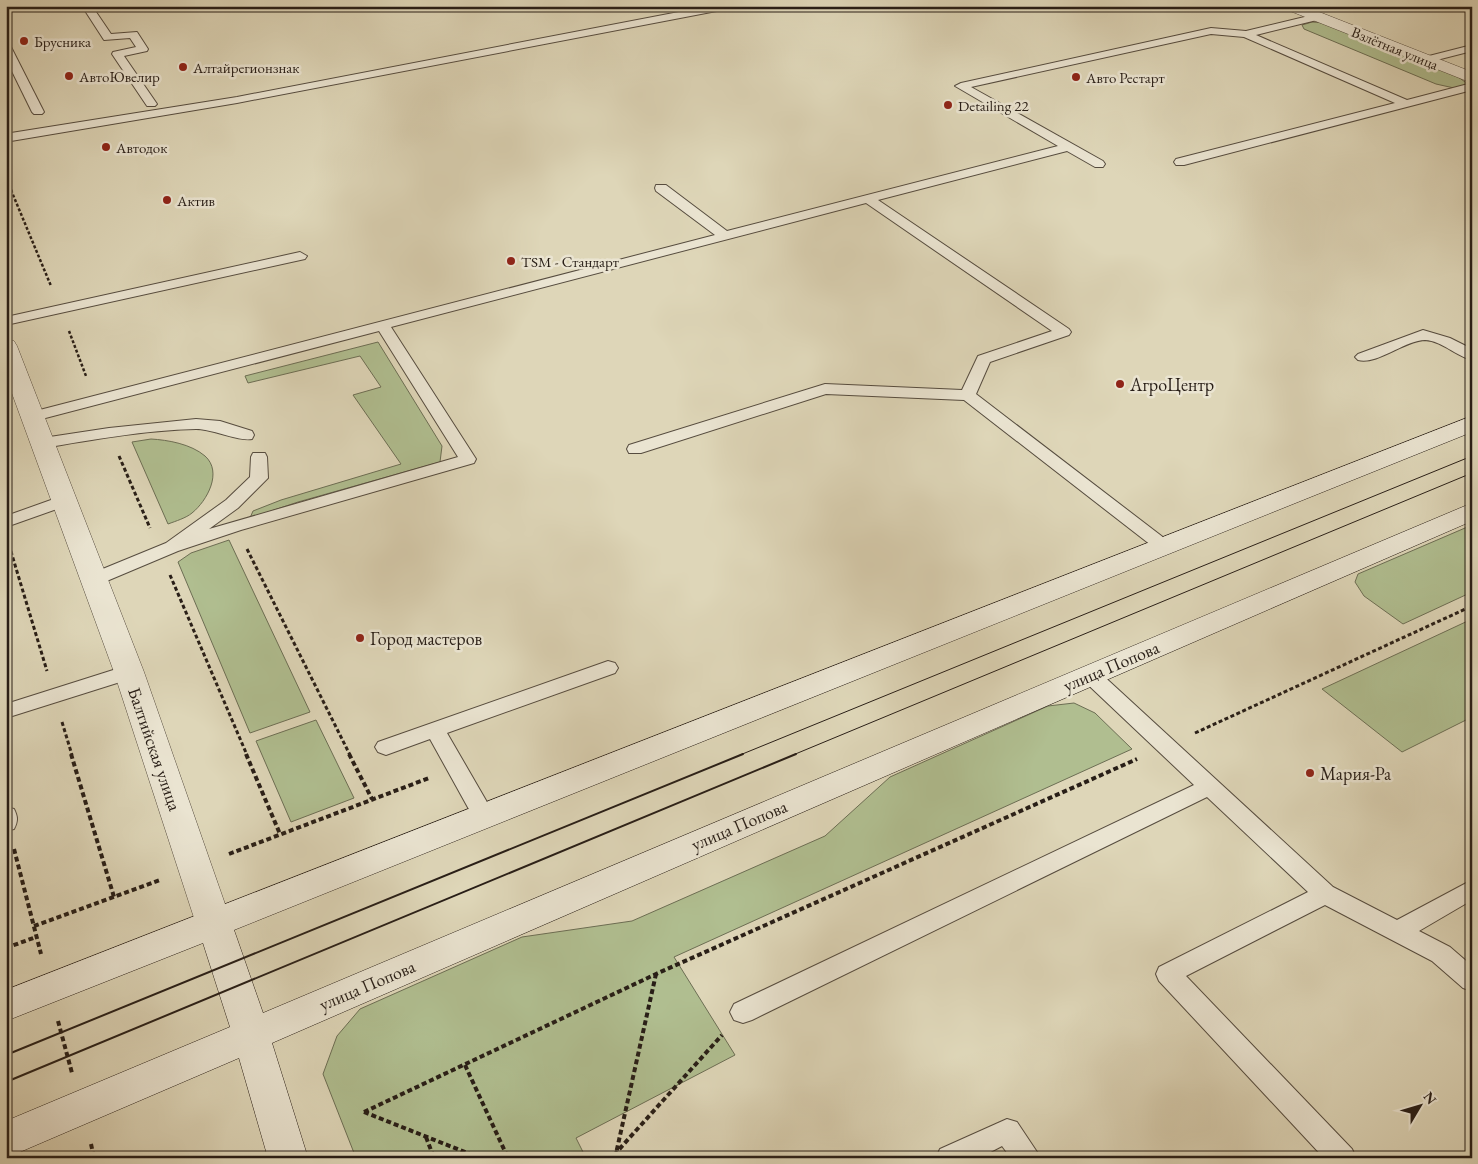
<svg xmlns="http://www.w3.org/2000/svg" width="1478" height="1164" font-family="'EB Garamond',serif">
	<rect width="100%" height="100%" fill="#ded6b8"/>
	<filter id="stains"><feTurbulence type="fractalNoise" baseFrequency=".004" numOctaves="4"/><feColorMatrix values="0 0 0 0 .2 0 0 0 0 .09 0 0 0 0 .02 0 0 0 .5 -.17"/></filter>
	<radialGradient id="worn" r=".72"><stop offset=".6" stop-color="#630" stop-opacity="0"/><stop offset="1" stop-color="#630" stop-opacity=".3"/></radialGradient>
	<!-- green -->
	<g fill="#b0be90" stroke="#6c6e54">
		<polygon points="1312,22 1326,23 1458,77 1468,84 1454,88 1436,84 1304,29 1302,25"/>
		<polygon points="378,342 442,446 440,462 298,502 250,518 253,511 281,500 401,464 353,395 381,387 360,356 248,383 245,376"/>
		<path d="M151,439C168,440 191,444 205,456C223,472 207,501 192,513C186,518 176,521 168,524L132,442Z"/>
		<polygon points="1472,525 1472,592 1403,624 1364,596 1355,582 1358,574"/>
		<polygon points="229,540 310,712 250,733 178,562 191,553"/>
		<polygon points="1472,619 1472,717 1402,752 1322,689"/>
		<polygon points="1074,703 1095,713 1132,749 674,957 735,1055 576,1138 586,1158 356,1158 323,1074 337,1036 360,1009 522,937 632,921 825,836 890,777 1048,706"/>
		<polygon points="316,720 354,798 291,822 256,741"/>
	</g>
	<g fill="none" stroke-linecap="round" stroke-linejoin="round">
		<!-- service casing -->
		<g stroke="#564c3f" stroke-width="2">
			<g id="service">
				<polygon points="82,6 92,6 111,34 137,32 148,49 147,51 124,56 157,104 155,106 147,106 112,54 113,52 136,47 130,38 104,40"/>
				<polygon points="710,6 732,6 727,9 237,103 11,141 6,139 7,134 11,133 237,97"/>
				<polygon points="1317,14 1321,15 1321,19 1256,35 1407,100 1472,83 1472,90 1184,165 1176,165 1174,162 1176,159 1395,103 1244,37 1211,34 971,87 1103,161 1105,164 1103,167 1095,167 1067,151 878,200 1069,329 1071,332 1069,335 990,362 976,394 1168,541 1171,545 1168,549 1156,549 964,400 826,394 641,453 629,453 627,449 629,445 825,384 962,390 978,356 1052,331 866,203 391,327 476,459 474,463 241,530 178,551 102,583 88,583 86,579 88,575 166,543 226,500 250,477 251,457 253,453 265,453 267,457 268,478 238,508 209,529 458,457 379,331 34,421 28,419 26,416 28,413 715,235 656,191 655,188 656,185 666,185 727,231 1058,146 955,86 961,83 1211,28 1246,31"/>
				<polygon points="6,44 11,47 44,112 42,114 34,114 32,112 6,59"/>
				<polygon points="1472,45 1472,51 1425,63 1420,60 1421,58"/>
				<polygon points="300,252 307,256 305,259 6,325 6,317"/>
				<path d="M1423,330L1450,338L1472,349V360C1456,356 1442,341 1425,340C1405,340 1378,365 1358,360L1355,357L1358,354Z"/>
				<path d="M196,419L220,421L252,431L254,435L252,439C240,442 213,429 196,429C146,430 92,440 43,448L37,447L35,443L37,439L43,438L109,428Z"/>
				<polygon points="65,495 71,496 74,500 71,504 6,527 6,516"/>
				<polygon points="608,661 615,663 618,668 615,673 447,733 495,816 492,822 484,824 476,822 430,739 386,755 378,752 375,747 378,742"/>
				<polygon points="129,665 136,667 139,672 136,677 6,718 6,704"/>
				<polygon points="1090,668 1097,670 1333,887 1397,920 1472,880 1472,900 1419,931 1450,947 1472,966 1472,991 1463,988 1432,961 1325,905 1186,976 1352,1149 1356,1158 1324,1158 1159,981 1156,974 1159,967 1308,892 1207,797 752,1020 743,1023 734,1020 730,1012 734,1004 1194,785 1083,680 1080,675 1083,670"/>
				<path d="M6,807L14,809C18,817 18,821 14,829L6,831Z"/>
				<polygon points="1007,1119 1017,1122 1041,1158 1011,1158 1002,1146 979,1158 936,1158 940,1149"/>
			</g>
		</g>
		<!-- minor casing -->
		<g stroke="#564c3f" stroke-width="1">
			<g id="minor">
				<polygon points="1283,6 1304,6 1472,72 1472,83 1285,9"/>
				<polygon points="6,339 14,341 17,346 144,672 232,924 226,934 214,938 202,934 196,924 114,672 6,377"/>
			</g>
		</g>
		<!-- secondary casing -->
		<g stroke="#281e17" stroke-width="1">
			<polygon id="secondary" points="1472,416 1472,432 234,930 263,1013 1472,503 1472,521 272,1043 308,1158 268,1158 239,1058 6,1158 6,1121 230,1027 203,943 6,1021 6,990"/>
		</g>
		<!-- path-far3 -->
		<polyline stroke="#281e17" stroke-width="2" stroke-dasharray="2.5 1" stroke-linecap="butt" points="6,177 12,191"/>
		<!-- path-far2 -->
		<g stroke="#281e17" stroke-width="2.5" stroke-dasharray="3 2" stroke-linecap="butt">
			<polyline points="11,190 51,286"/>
			<polyline points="69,331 86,376"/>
		</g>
		<!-- path-far1 -->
		<g stroke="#281e17" stroke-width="3" stroke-dasharray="4 2.5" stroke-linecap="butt">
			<polyline points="119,456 150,528"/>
			<polyline points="9,545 47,671"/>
			<polyline points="247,549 350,755"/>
			<polyline points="170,575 247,755"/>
			<polyline points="62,722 72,755"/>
			<polyline points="1195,733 1472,606"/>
		</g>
		<!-- path -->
		<g stroke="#281e17" stroke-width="4" stroke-dasharray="5 3" stroke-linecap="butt">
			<polyline points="71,754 114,897"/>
			<polyline points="246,754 280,834"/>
			<polyline points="349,754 372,799"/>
			<polyline points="14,849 41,954"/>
			<polyline points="229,854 429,778"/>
			<polyline points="34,926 160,880"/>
			<polyline points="6,948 36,937"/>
			<polyline points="58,1021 72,1073"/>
			<polyline points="465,1065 508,1158"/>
			<polyline points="364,1112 656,974 1137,759"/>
			<polyline points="364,1112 480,1158"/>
			<polyline points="426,1137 434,1158"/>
			<polyline points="91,1144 94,1158"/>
			<polyline points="614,1155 722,1035"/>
			<polyline points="615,1158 656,974"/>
		</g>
		<!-- service -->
		<use href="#service" fill="#eae4d1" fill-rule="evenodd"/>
		<!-- minor -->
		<use href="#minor" fill="#eae4d1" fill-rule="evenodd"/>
		<!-- secondary -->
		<use href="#secondary" fill="#eae4d1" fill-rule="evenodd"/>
		<!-- tram-far1 -->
		<g stroke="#281e17" stroke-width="1">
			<polyline points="740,755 1472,456"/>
			<polyline points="793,755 1472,473"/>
		</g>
		<!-- tram -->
		<g stroke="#281e17" stroke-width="2">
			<polyline points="6,1055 743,754"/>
			<polyline points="6,1082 796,754"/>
		</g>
	</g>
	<!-- markers -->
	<g fill="#8f2418" stroke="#eae4d1" stroke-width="2">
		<circle cx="24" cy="41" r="5"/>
		<circle cx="183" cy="67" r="5"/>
		<circle cx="69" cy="76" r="5"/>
		<circle cx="1076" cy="77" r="5"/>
		<circle cx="948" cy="105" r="5"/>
		<circle cx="106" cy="147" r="5"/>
		<circle cx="167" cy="200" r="5"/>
		<circle cx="511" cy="261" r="5"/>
		<circle cx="1120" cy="384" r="5"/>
		<circle cx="360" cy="638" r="5"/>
		<circle cx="1310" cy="773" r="5"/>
	</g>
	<g text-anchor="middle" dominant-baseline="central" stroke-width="5" stroke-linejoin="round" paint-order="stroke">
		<!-- far-poi labels -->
		<g font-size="15" fill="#281e17" stroke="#eae4d1" text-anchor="start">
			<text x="34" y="41">Брусника</text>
			<text x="193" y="67">Алтайрегионзнак</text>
			<text x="79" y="76">АвтоЮвелир</text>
			<text x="1086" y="77">Авто Рестарт</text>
			<text x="958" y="105">Detailing 22</text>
			<text x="116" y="147">Автодок</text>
			<text x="177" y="200">Актив</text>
			<text x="521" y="261">TSM - Стандарт</text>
		</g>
		<!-- far-street labels -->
		<g font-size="15" fill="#281e17" stroke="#eae4d1">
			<text transform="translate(1395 48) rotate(22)">Взлётная улица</text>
		</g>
		<!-- poi labels -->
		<g font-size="18" fill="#281e17" stroke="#eae4d1" text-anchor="start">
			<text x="1130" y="384">АгроЦентр</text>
			<text x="370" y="638">Город мастеров</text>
			<text x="1320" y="773">Мария-Ра</text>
		</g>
		<!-- street labels -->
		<g font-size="18" fill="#281e17" stroke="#eae4d1">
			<text transform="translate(1111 666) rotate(-23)">улица Попова</text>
			<text transform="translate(155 749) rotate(71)">Балтийская улица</text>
			<text transform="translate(739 825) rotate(-23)">улица Попова</text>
			<text transform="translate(367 985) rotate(-23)">улица Попова</text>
		</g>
	</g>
	<!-- margin -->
	<rect width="1478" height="1164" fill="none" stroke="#ded6b8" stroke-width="25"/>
	<rect x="8" y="8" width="1463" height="1149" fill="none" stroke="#281e17" stroke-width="2.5"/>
	<rect x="12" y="12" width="1453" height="1139" fill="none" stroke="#281e17"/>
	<!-- north arrow -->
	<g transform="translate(1420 1106) rotate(52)" stroke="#eae4d1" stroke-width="4" paint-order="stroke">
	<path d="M0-4L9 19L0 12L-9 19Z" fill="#281e17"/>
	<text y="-8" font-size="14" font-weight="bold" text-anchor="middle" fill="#281e17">N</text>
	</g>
	<rect width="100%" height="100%" filter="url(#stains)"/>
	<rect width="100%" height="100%" fill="url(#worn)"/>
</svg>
